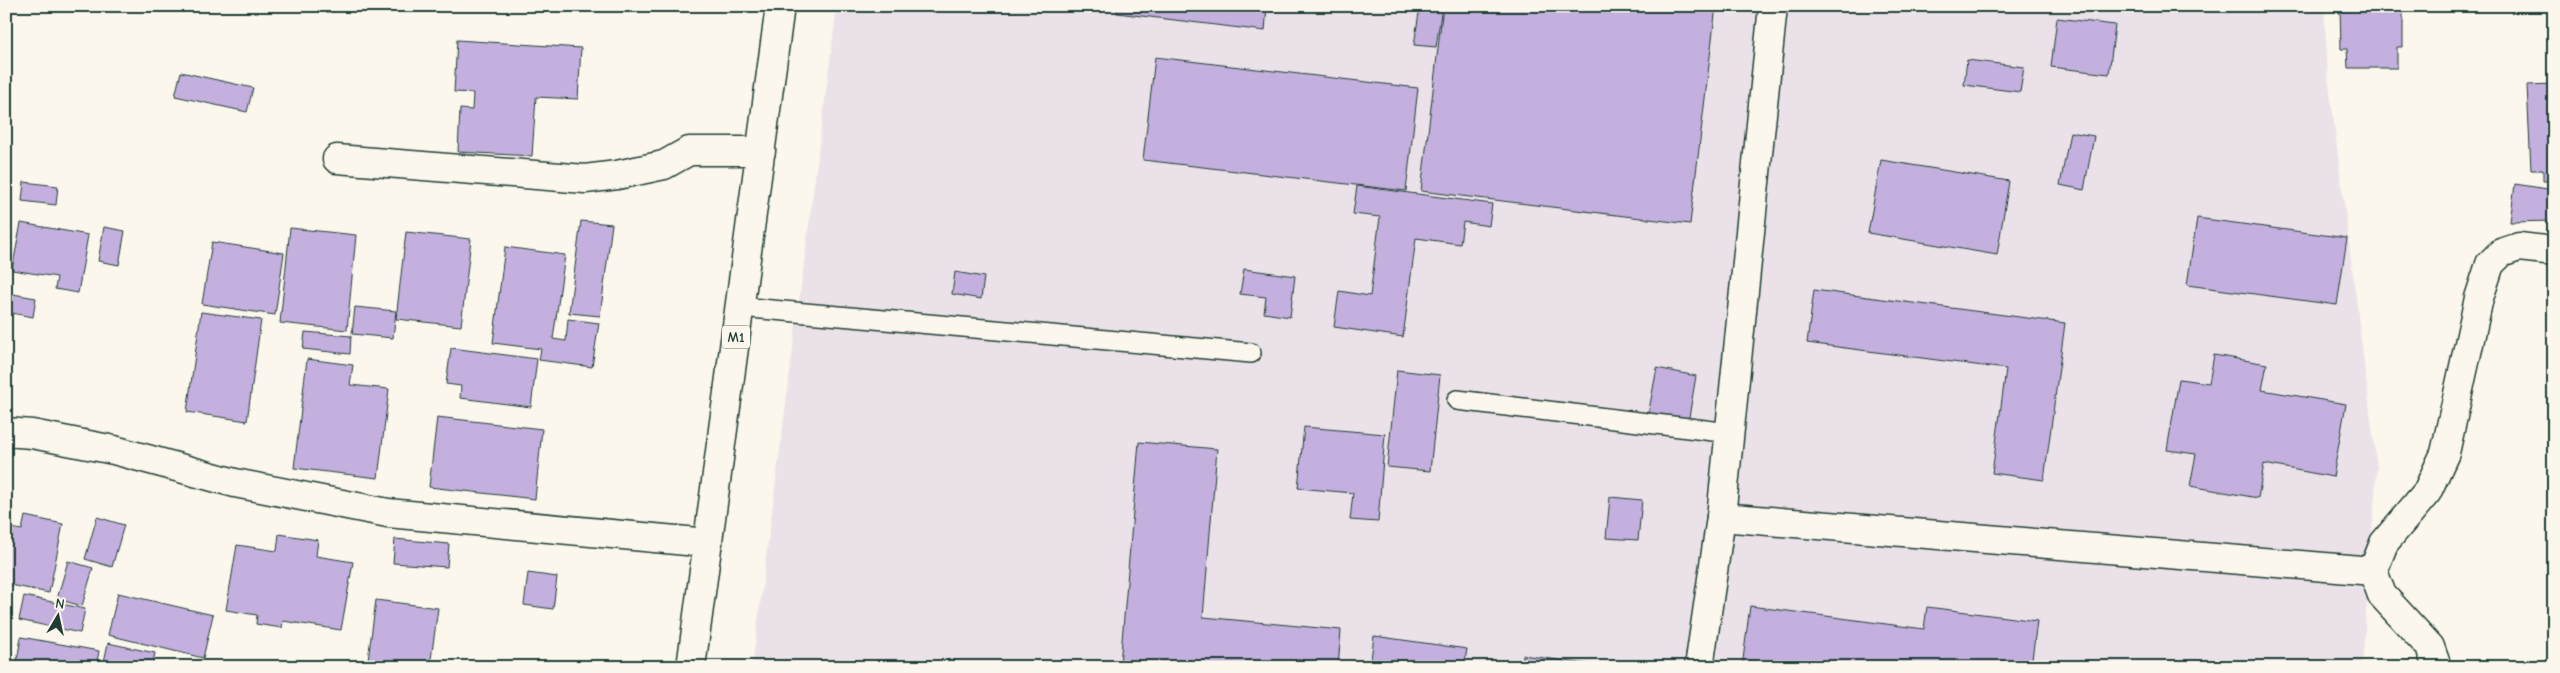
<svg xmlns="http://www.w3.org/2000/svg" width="2560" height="673" font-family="'Comic Neue',sans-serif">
	<rect width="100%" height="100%" fill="#fbf7ec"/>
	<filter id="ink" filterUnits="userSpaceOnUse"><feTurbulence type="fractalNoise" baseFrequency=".02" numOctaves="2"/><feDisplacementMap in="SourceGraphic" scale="10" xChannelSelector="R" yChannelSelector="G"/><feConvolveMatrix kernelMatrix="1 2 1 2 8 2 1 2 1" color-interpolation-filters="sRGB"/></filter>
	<g filter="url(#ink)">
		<!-- built -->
		<polygon fill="#eae2e8" points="837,6 2324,6 2328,75 2377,467 2362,667 752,667"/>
		<!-- building -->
		<g fill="#c4b0df" stroke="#1f3d34">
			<polygon points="1118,6 1267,6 1265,31 1117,13"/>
			<polygon points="1420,6 1442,6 1436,47 1414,45"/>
			<polygon points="1443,6 1716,6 1690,224 1421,191"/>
			<polygon points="2340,6 2403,6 2403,47 2397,47 2397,68 2348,68 2347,49 2341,49"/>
			<polygon points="2057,18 2115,25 2109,74 2051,67"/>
			<polygon points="457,40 581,48 578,99 536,97 532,156 458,152 460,109 472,110 473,93 454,92"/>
			<polygon points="1155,57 1418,88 1406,191 1143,160"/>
			<polygon points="1967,60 2024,67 2020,92 1964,85"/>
			<polygon points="181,72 253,88 247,112 175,96"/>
			<polygon points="2554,84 2554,181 2543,181 2543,170 2531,170 2527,85"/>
			<polygon points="2070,132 2094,136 2084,190 2060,185"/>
			<polygon points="1881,160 2009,181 1997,255 1868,233"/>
			<polygon points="24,182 58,186 56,205 22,201"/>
			<polygon points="2515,184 2554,190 2554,221 2510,222"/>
			<polygon points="1357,186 1492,204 1489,226 1463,222 1460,244 1416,238 1403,337 1334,327 1339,291 1370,296 1380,217 1353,214"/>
			<polygon points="2197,218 2347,238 2337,305 2187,285"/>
			<polygon points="581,221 612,224 600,316 569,313"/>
			<polygon points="21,223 88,235 78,293 55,289 57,277 12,270"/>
			<polygon points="104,227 125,231 119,265 98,261"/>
			<polygon points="290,228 356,235 347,330 280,323"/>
			<polygon points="406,232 471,239 461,326 396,319"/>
			<polygon points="212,242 284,253 275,315 202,304"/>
			<polygon points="505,247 565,255 553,339 566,341 568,319 599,323 592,367 539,360 541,349 493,343"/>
			<polygon points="1244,269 1295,276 1290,317 1264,313 1266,297 1240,294"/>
			<polygon points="955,272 984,277 981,299 952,294"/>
			<polygon points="1814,290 2065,323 2044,480 1992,473 2006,369 1807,343"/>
			<polygon points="7,293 36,298 33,317 6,312"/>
			<polygon points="355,307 396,311 393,338 352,334"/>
			<polygon points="201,312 261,320 247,421 187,412"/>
			<polygon points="305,332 351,336 350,354 303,349"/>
			<polygon points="451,348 537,359 531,407 460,398 461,386 446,384"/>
			<polygon points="2214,355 2267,364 2262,390 2346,404 2333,477 2264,464 2258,498 2190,486 2196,454 2167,450 2179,379 2209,383"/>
			<polygon points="307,359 353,365 350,385 389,389 378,478 294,468"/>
			<polygon points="1657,368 1696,376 1688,423 1648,415"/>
			<polygon points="1397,370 1440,375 1430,471 1387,467"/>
			<polygon points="437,417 542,429 535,499 429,487"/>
			<polygon points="1304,427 1385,434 1378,522 1350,520 1353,493 1298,488"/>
			<polygon points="1139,442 1217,449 1203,617 1341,630 1338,667 1123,667 1120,664"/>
			<polygon points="1610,497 1642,500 1638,540 1606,538"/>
			<polygon points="25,516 63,524 49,593 6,584 6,527 22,530"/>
			<polygon points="97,517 124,525 112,567 85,559"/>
			<polygon points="279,534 318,540 316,556 353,562 341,630 283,621 282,628 256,624 257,615 226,610 237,545 277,551"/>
			<polygon points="395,539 449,544 447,567 393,563"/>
			<polygon points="68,561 93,568 82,606 57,599"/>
			<polygon points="528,573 557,577 553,609 524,605"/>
			<polygon points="118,593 213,615 203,658 108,635"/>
			<polygon points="24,596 85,609 80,633 19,620"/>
			<polygon points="376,600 438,608 430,667 367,667"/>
			<polygon points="1750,606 1924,629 1927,607 2037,621 2031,667 1742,667"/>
			<polygon points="1374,636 1467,649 1464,667 1370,667"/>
			<polygon points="21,637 99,651 96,667 16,667"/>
			<polygon points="108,643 155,653 152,667 103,667"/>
			<polygon points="1523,655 1608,667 1522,667"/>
		</g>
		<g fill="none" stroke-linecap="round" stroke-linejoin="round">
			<!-- service casing -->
			<g stroke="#1f3d34" stroke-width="22">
				<g id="service">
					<polyline points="740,307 1251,353"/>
					<polyline points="1457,400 1730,433"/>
				</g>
			</g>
			<!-- minor casing -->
			<g stroke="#1f3d34" stroke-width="31">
				<g id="minor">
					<polyline points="337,159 585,179 617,175 664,165 689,151 761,151"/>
					<polyline points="6,432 32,434 114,450 235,483 388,513 708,543"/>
					<polyline points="1721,517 2373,571"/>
					<polyline points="1699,667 1721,517 1773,6"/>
					<polyline points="2437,667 2430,647 2382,595 2373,571 2384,543 2427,492 2445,453 2479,298 2490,264 2501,253 2519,247 2554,251"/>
				</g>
			</g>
			<!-- trunk casing -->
			<g stroke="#1f3d34" stroke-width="31">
				<polyline id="trunk" points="691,667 780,6"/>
			</g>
			<!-- service -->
			<use href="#service" stroke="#fbf7ec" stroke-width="19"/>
			<!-- minor -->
			<use href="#minor" stroke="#fbf7ec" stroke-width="28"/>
			<!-- trunk -->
			<use href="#trunk" stroke="#fbf7ec" stroke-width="28"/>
		</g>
	</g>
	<g text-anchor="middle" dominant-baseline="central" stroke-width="4.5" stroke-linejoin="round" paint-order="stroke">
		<!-- shield labels -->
		<rect fill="#fbf7ec" stroke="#61756b" stroke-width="1" x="722" y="325.5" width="28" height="23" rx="4"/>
		<g font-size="14" font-weight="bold" fill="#1f3d34">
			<text x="736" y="337">M1</text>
		</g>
	</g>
	<!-- margin -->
	<rect width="2560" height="673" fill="none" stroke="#fbf7ec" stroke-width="25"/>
	<rect x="12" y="12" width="2535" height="648" fill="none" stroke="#1f3d34" stroke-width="2" filter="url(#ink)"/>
	<!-- north arrow -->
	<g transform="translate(58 616) rotate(9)" stroke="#fbf7ec" stroke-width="4" paint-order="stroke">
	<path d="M0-4L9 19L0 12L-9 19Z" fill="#1f3d34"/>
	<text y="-8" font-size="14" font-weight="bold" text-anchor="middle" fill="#1f3d34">N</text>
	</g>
</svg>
